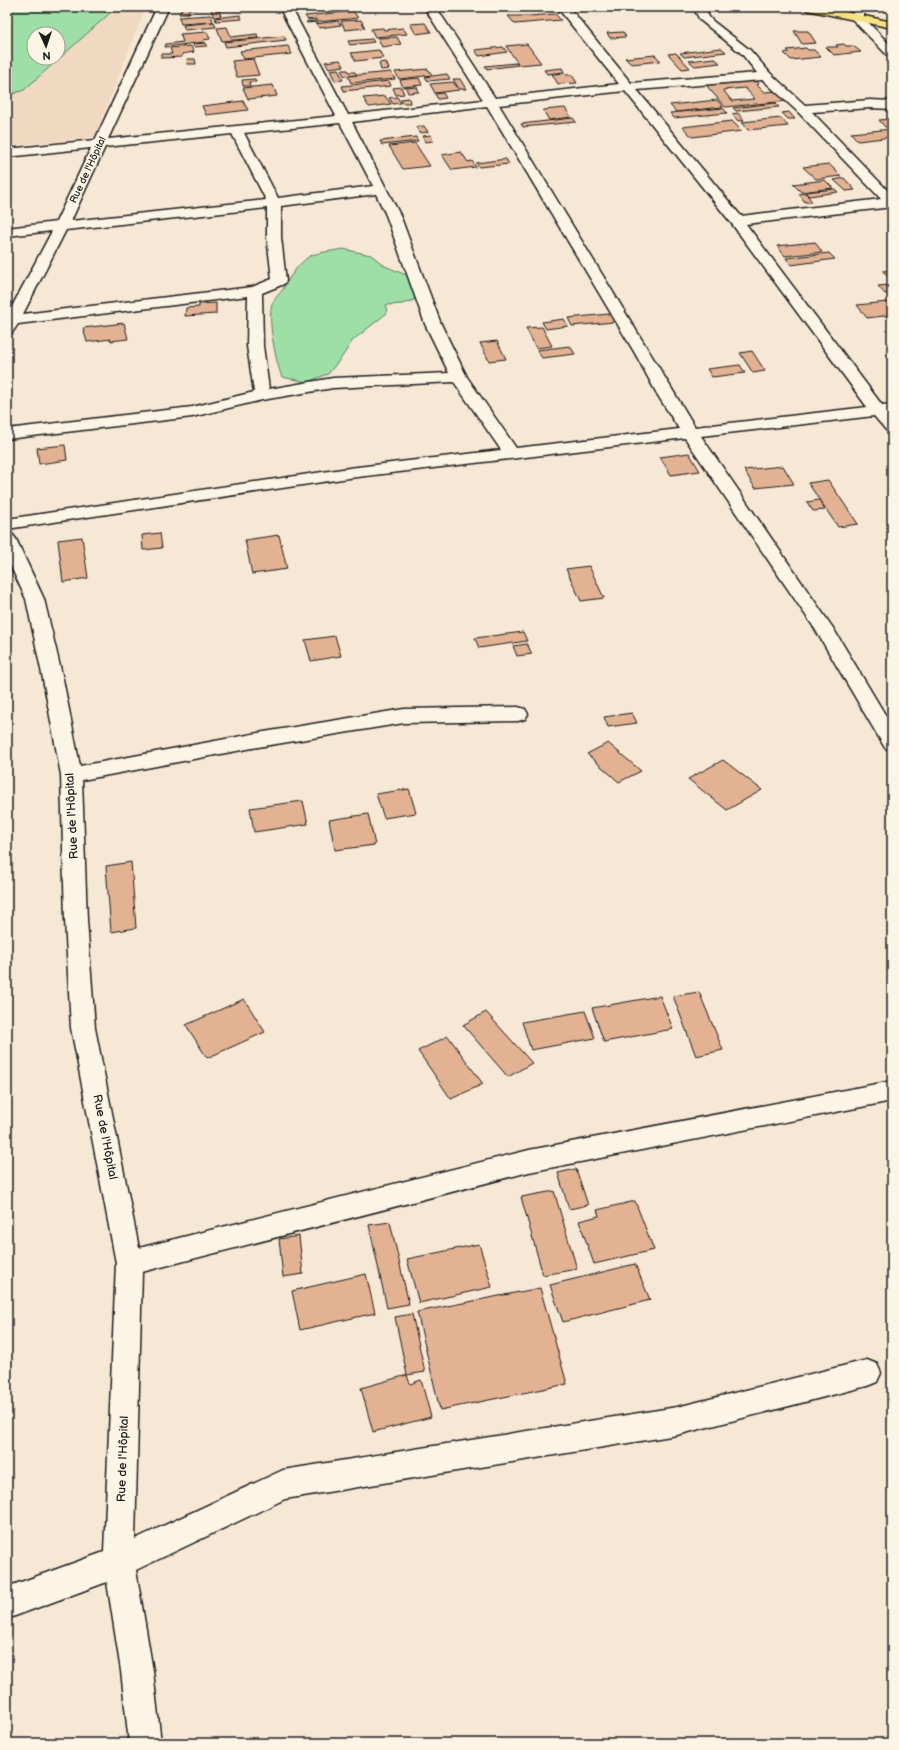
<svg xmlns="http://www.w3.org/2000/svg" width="899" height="1750" font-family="'Balsamiq Sans',sans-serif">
	<rect width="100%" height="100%" fill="#f7e8d5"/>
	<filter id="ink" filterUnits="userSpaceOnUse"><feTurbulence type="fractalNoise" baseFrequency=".025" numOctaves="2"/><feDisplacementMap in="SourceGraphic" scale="8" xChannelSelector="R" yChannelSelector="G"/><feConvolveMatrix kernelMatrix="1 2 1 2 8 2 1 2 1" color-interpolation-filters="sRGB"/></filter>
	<g filter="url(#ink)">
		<!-- built -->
		<path fill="#f1d8c1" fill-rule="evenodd" d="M7,7H146L95,136L90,138L7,146ZM34,34H58V58H34Z"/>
		<!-- green -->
		<g fill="#9edea7" stroke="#5d7d62" fill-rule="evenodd">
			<path d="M7,7H113L110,13L24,90L7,96ZM34,34H58V58H34Z"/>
			<path d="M343,249L371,255L385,266L411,277L416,291L414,300L402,304L386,305L387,313L353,340L342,357L328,374L307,382L282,377C276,363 267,319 272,304C274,298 281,293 284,287C289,277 300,262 310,256C319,252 333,251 343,249Z"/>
		</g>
		<!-- building -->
		<g fill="#e2b293" stroke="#1c1c1c" fill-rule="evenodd">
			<polygon points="183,7 198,7 198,9 189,9 188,14 179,14"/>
			<polygon points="298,7 305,7 306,12 299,13"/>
			<polygon points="218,8 221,16 214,17 211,9"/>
			<polygon points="353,11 358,18 307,23 306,22 316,21 316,19 308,20 305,16"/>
			<polygon points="555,14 561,20 515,24 508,16 529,16"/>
			<polygon points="211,15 213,22 181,24 179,17"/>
			<polygon points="240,15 242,19 216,21 215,18"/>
			<polygon points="361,20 365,28 345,30 341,21"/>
			<polygon points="338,21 341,25 319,28 316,24"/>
			<polygon points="214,22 216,27 185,30 183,25"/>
			<polygon points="425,23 431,32 416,34 410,24"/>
			<polygon points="227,27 231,37 257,34 258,38 222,41 217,28"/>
			<polygon points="383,28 384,30 403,28 407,34 375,37 371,29"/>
			<polygon points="794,31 808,31 816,43 802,44"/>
			<polygon points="207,32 210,39 203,40 204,42 165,47 166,44 183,42 180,34"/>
			<polygon points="623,32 626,37 610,38 607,33"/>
			<polygon points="284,36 286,40 226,47 224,42"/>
			<polygon points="397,37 401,44 382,47 378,38"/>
			<polygon points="372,39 374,42 350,45 348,41"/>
			<polygon points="206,43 207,46 194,47 193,44"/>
			<polygon points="527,44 541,63 519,65 506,46"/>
			<polygon points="844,44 846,46 853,46 861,52 834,55 826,47 838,47 836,45"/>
			<polygon points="191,46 194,52 182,54 182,57 161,58 161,54 172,54 170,48"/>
			<polygon points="288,46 292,54 244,59 240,51"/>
			<polygon points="503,47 507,52 479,56 475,50"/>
			<polygon points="721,48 726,52 684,57 680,53"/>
			<polygon points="806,48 808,50 814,50 821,57 791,60 784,53 789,52 787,50"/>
			<polygon points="379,50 383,58 356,61 351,53"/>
			<polygon points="676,53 690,68 682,69 668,54"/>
			<polygon points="655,55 661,61 631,64 625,58"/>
			<polygon points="714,58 720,63 695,66 689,61"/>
			<polygon points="187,59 195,59 196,64 188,64"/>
			<polygon points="253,59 259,75 237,77 232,61"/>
			<polygon points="340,60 344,66 329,68 325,62"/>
			<polygon points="386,62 389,69 381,70 379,63"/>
			<polygon points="516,63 518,65 487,69 485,66"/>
			<polygon points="562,68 564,72 547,74 544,70"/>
			<polygon points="338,69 343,80 335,81 330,70"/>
			<polygon points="428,69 432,75 399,79 395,72"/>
			<polygon points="341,70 348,70 349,72 355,72 357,75 344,76"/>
			<polygon points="391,72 395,79 351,83 348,76"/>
			<polygon points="565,73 567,75 572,75 577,83 558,84 552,74"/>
			<polygon points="447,74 450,79 428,81 425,77"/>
			<polygon points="419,78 422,85 403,87 400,80"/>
			<polygon points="255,79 256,82 249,82 250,86 243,86 242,80"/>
			<polygon points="453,79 460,79 466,89 459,89"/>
			<path d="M756,80L759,84L757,85L764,92L779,91L788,101L725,107L706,85ZM745,88L755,99L732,101L723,90Z"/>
			<polygon points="389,81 391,86 344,91 342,86"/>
			<polygon points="453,82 459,90 435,93 430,84"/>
			<polygon points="273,85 277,96 248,99 243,88"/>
			<polygon points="401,87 404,94 396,95 393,88"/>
			<polygon points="417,87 419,92 408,93 406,88"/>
			<polygon points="443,93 446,98 438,99 435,94"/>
			<polygon points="385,96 391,104 369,107 363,98"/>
			<polygon points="397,97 401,103 393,104 389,98"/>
			<polygon points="409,98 410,103 402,103 401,99"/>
			<polygon points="717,100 723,107 676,112 670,105"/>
			<polygon points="243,101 248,110 206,115 202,106"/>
			<polygon points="775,103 779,107 736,111 733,108"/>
			<polygon points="565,108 571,117 549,120 543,110"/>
			<polygon points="723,108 727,113 674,118 670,113"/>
			<polygon points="789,112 795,119 788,119 782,113"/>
			<polygon points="738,113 744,120 738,121 732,114"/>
			<polygon points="573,118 576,122 523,127 521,124"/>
			<polygon points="781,118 788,126 748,130 742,122"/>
			<polygon points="892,119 892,126 885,127 879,120"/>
			<polygon points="732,121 742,131 692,137 683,127"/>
			<polygon points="424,126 428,132 420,133 416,127"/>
			<polygon points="892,129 892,137 858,141 851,133"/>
			<polygon points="431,135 433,141 425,142 423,136"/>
			<polygon points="416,137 418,141 382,145 380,141"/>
			<polygon points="415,143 430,166 403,169 389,146"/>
			<polygon points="461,152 468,162 472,161 476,167 452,170 442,155"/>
			<polygon points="506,159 509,164 479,167 476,163"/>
			<polygon points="829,164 841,176 816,179 803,167"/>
			<polygon points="844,178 855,190 846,191 834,180"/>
			<polygon points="825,180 833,188 801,192 793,184"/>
			<polygon points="835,189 838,192 809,196 805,192"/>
			<polygon points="806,193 812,202 805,202 799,194"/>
			<polygon points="815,242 822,252 785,256 777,246"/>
			<polygon points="829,253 835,259 791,265 786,258"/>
			<polygon points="892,270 892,278 890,279 883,271"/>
			<polygon points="892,285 892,293 885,294 878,286"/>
			<polygon points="888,302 892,307 892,315 867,318 857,305"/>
			<polygon points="216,303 216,314 185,316 186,308 199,307 199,304"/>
			<polygon points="609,314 614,322 572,326 568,318"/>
			<polygon points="564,319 568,326 546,329 542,322"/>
			<polygon points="124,323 128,339 111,341 111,339 87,342 83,328"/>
			<polygon points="542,327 552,346 536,348 526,328"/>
			<polygon points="497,341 506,359 489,361 480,343"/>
			<polygon points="570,346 575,354 542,358 537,350"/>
			<polygon points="752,351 765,371 753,373 740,353"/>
			<polygon points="740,365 745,373 712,377 707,369"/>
			<polygon points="65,445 67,460 39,464 37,448"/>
			<polygon points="689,453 700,471 671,475 660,457"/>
			<polygon points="783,466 794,484 755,488 744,470"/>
			<polygon points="828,480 858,524 838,527 808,483"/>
			<polygon points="819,500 825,510 813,511 807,502"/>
			<polygon points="160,533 162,548 143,550 142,535"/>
			<polygon points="279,535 287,569 252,574 245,540"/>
			<polygon points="82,537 88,578 63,582 58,540"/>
			<polygon points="589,566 604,598 581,601 566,569"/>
			<polygon points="523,632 527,641 479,648 475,638"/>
			<polygon points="335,636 341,656 311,661 305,640"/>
			<polygon points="527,644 532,654 517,656 513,646"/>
			<polygon points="632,713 637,723 608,727 604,717"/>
			<polygon points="608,743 641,771 619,782 587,754"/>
			<polygon points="723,760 762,790 727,810 688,779"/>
			<polygon points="409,789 416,813 384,818 376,794"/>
			<polygon points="303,801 308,824 254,832 250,808"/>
			<polygon points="368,814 375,845 335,850 329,820"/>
			<polygon points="131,862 136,928 111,932 106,866"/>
			<polygon points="699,992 723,1050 696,1056 673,996"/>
			<polygon points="660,996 673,1029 604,1042 592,1008"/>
			<polygon points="244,999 265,1032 207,1058 186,1025"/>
			<polygon points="585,1011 595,1038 531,1050 522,1022"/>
			<polygon points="486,1012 532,1063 508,1077 463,1025"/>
			<polygon points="448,1036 483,1084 451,1099 418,1051"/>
			<polygon points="576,1169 588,1205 569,1209 558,1173"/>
			<polygon points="554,1191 577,1269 543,1275 521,1197"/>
			<polygon points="635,1201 654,1250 594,1264 579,1221 599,1216 597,1210"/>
			<polygon points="390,1222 409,1304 387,1308 369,1225"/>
			<polygon points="299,1236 303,1274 283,1277 279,1239"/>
			<polygon points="479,1244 492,1287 419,1303 407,1259"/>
			<polygon points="635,1264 650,1300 563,1322 550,1285"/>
			<polygon points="366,1274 375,1313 300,1330 292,1291"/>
			<polygon points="540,1288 567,1384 440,1410 417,1312"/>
			<polygon points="412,1314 425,1372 407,1375 395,1317"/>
			<polygon points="407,1375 410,1384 421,1380 431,1417 373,1432 361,1388"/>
		</g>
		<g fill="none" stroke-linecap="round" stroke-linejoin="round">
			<!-- street casing -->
			<g stroke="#1c1c1c" stroke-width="3">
				<g id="street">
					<path d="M157,7H169L108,139L336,116L279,7H291L348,115L483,100L424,7H436L495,98L619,84L557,7H569L631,83L757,73L742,54L700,20L693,7H705L709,17L714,22L750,50L770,73L805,105L870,100L892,101V109L870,108L812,112L892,195V207L746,224L882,405L892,404V414H890L892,417V432L886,430L874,416L701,436L833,628L892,726V750L885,748L815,629L685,438L349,478L7,529V519L349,468L501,450L454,382L333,388L262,400L192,417L7,439V429L192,407L254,392L247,346L248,296L18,324L12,333L7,335V316L52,231L7,236V228L56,222L91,148L7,157V149L95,140ZM763,80L798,112L881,199L741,216L637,90ZM625,91L732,224L867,407L695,427L499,105ZM487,106L636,355L657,394L679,429L516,448L467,377L441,324L400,215L352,122ZM340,123L373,186L278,198L244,133ZM232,134L266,200L71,221L105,147ZM376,194L386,215L425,324L449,373L333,378L269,389L263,346L262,293L284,284L286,281L281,237V206ZM267,208V237L272,279L252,287L23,314L66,230Z"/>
					<polygon points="855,7 863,7 865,9 863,17 892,47 892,58 888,56 853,20 851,18"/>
					<polygon points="7,534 13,535 16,539 44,599 63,679 80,766 258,733 404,709 518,707 525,709 528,714 525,719 518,721 404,723 258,747 82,780 87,920 95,1028 139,1248 529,1150 892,1081 892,1101 529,1172 142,1272 135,1539 283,1470 677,1407 867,1360 877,1364 881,1373 877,1382 867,1386 677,1435 285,1499 136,1570 153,1671 161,1743 129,1743 121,1671 107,1582 7,1619 7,1587 104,1552 116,1263 71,1028 65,920 61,775 43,679 26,599 7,558"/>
				</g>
			</g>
			<!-- highway casing -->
			<g stroke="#1c1c1c" stroke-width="3">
				<polygon id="highway" points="801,7 823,7 892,22 892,28 807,10"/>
			</g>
			<!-- street -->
			<use href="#street" fill="#fcf5e5" fill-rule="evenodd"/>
			<!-- highway -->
			<use href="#highway" fill="#f7e281" fill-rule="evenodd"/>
		</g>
	</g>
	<g text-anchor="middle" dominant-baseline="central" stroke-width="3" stroke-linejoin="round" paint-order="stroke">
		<!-- far-street labels -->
		<g font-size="10" fill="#1c1c1c" stroke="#fcf5e5">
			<text transform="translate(88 170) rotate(-65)">Rue de l'Hôpital</text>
		</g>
		<!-- street labels -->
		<g font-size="12" fill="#1c1c1c" stroke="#fcf5e5">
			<text transform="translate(72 816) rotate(-93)">Rue de l'Hôpital</text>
			<text transform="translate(105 1137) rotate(79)">Rue de l'Hôpital</text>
			<text transform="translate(123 1459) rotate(-88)">Rue de l'Hôpital</text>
		</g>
	</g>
	<!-- margin -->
	<rect width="899" height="1750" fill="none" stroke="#fcf5e5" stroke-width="24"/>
	<rect x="12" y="12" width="875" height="1726" fill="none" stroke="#1c1c1c" stroke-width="1.5" filter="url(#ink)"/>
	<!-- north arrow -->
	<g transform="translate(46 46) rotate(177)"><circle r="19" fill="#fcf5e5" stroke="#a29e95"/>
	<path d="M0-3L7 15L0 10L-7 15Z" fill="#1c1c1c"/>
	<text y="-6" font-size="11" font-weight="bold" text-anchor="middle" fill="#1c1c1c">N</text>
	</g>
</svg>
